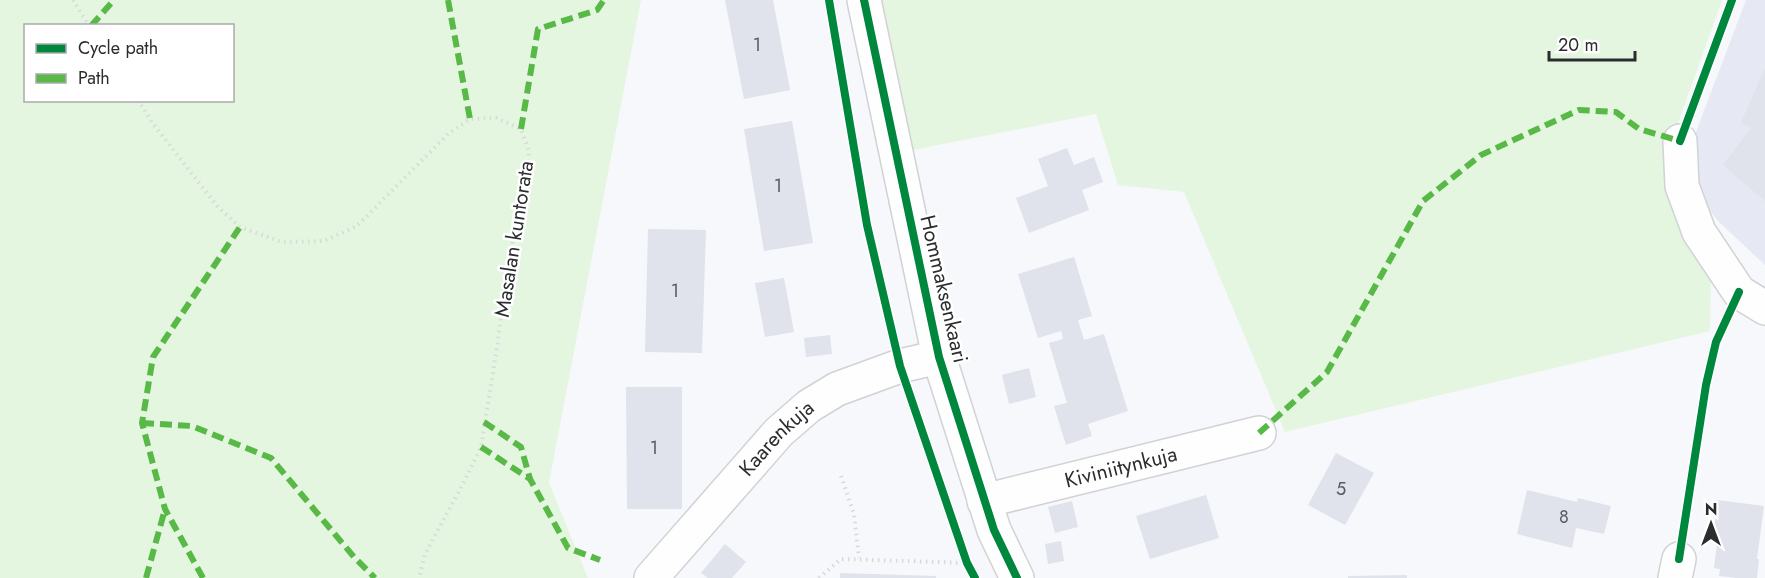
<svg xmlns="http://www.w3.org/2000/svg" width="1765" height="578" font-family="Jost,sans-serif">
	<rect width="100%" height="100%" fill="#f7f8fc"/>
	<!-- built -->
	<polygon fill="#e6e9f3" points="1746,0 1765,0 1765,265 1718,221 1698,195 1691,145"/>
	<!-- green -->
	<g fill="#e4f6e0" fill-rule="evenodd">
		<path d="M0,0H641L549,483L588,578H0ZM26,26H232V100H26Z"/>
		<polygon points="876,0 1722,0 1667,154 1675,214 1711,281 1710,331 1285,432 1184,192 1118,185 1096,114 913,150"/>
	</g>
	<!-- building -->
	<g fill="#e0e2ec">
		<polygon points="725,0 773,0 790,90 744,99"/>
		<polygon points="1765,68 1765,201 1723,165 1751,128 1741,123"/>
		<polygon points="792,121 813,243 764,251 744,129"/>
		<polygon points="1067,148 1074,165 1094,157 1103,182 1082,190 1089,210 1029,233 1016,198 1048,186 1038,159"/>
		<polygon points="648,229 706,230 702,353 645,352"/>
		<polygon points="1074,257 1092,316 1078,320 1084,340 1104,334 1128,411 1088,424 1092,436 1066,445 1054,406 1067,403 1049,343 1063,339 1061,331 1038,338 1018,274"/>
		<polygon points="784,278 794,332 765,337 755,283"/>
		<polygon points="830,335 832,354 806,357 804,338"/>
		<polygon points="1029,368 1036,397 1009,404 1002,375"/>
		<polygon points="626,387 682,387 682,509 627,509"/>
		<polygon points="1336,453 1374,473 1345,525 1308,505"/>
		<polygon points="1527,490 1577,502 1578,498 1611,506 1604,534 1576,528 1572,548 1517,534"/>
		<polygon points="1206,495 1219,538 1150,559 1136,516"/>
		<polygon points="1718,500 1764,506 1757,559 1759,559 1757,578 1737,578 1719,576 1720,569 1714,568 1718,537 1713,537"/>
		<polygon points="1072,501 1078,527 1055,533 1048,507"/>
		<polygon points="1061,541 1064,561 1048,564 1045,544"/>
		<polygon points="725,544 746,562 732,578 708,578 701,573"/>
		<polygon points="840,573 936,576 936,578 840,578"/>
		<polygon points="1407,575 1407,578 1348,578 1348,576"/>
	</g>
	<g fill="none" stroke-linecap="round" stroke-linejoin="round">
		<!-- minor casing -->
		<g stroke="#d0d2d4" stroke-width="36">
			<g id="minor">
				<polyline points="864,0 939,357 994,530 1017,578"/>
				<polyline points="1680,141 1682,186 1699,232 1739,292 1765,308"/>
				<path id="s1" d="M984,501L1259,433"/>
				<path id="s2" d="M651,578L779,432L809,406L837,389L900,366L939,357"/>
				<polyline points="1675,578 1679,559"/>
			</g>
		</g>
		<!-- path -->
		<g stroke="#d8d9da" stroke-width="4" stroke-dasharray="1.5 4.5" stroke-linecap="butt">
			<polyline points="73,0 89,26"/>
			<polyline points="138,100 154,125 217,206 240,227 282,242 324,241 357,226 448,134 470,119 496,118 521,129 529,151 527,186 506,267 498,341 481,447 464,482 425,554 419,578"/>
			<polyline points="841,476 854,514 859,558"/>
			<polyline points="819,578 841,559 967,563"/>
		</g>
		<!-- minor -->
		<use href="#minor" stroke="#fefeff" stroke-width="33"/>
		<!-- quiet -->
		<g stroke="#58b947" stroke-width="6" stroke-dasharray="12 6" stroke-linecap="butt">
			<polyline points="448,0 470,119"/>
			<polyline points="91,26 114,0"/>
			<polyline points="521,129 538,29 597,10 604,0"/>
			<polyline points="484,422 521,447 530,479"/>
			<polyline points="142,423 192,426 271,458 354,557 375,578"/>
			<polyline points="1259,433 1327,372 1423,201 1481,155 1579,110 1616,112 1639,129 1680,141"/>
			<polyline points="481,447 530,479 568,548 600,560"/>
			<polyline points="146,578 165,509"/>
			<polyline points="203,578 165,509 142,423 153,357 240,227"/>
		</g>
		<!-- cycleway casing -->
		<g stroke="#fff" stroke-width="11">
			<g id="cycleway">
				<polyline points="829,0 867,225 900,366 967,563 975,578"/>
				<polyline points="864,0 939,357 994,530 1017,578"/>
				<polyline points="1680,141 1732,0"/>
				<polyline points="1679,559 1706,385 1716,342 1739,292"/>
			</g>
		</g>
		<!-- cycleway -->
		<use href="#cycleway" stroke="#00873e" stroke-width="8"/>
	</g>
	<g text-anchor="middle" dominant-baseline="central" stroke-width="5" stroke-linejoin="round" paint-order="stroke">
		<!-- number labels -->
		<g font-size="18" fill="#595a5e">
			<text x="757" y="45">1</text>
			<text x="778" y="186">1</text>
			<text x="675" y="291">1</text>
			<text x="654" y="448">1</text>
			<text x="1341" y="489">5</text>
			<text x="1564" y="517">8</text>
		</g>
		<!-- street labels -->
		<g font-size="21" fill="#2b2c2e" stroke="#fff">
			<text transform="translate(514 239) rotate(-81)">Masalan kuntorata</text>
			<text transform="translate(944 289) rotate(77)">Hommaksenkaari</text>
			<text stroke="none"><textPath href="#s2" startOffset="188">Kaarenkuja</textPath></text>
			<text stroke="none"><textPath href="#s1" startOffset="141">Kiviniitynkuja</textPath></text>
		</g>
	</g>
	<!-- legend -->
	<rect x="24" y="24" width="210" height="78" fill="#ffffff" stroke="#aaabab" stroke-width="1.5"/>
	<rect x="36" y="44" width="30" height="9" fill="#00873e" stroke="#aaabab" stroke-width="1.5"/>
	<text x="78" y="54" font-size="18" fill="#2b2c2e">Cycle path</text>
	<rect x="36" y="74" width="30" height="9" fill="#58b947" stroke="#aaabab" stroke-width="1.5"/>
	<text x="78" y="84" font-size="18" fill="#2b2c2e">Path</text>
	<!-- north arrow -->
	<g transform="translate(1711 524)" stroke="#ffffff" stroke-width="4.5" paint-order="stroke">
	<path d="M0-4.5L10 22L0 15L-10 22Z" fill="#2b2c2e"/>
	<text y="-9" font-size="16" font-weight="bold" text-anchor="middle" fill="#2b2c2e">N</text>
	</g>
	<!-- scale -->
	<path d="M1549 51v9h86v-9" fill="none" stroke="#2b2c2e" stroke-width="3"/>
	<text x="1558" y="51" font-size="18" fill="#2b2c2e" stroke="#ffffff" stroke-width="4.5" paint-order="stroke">20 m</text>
</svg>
